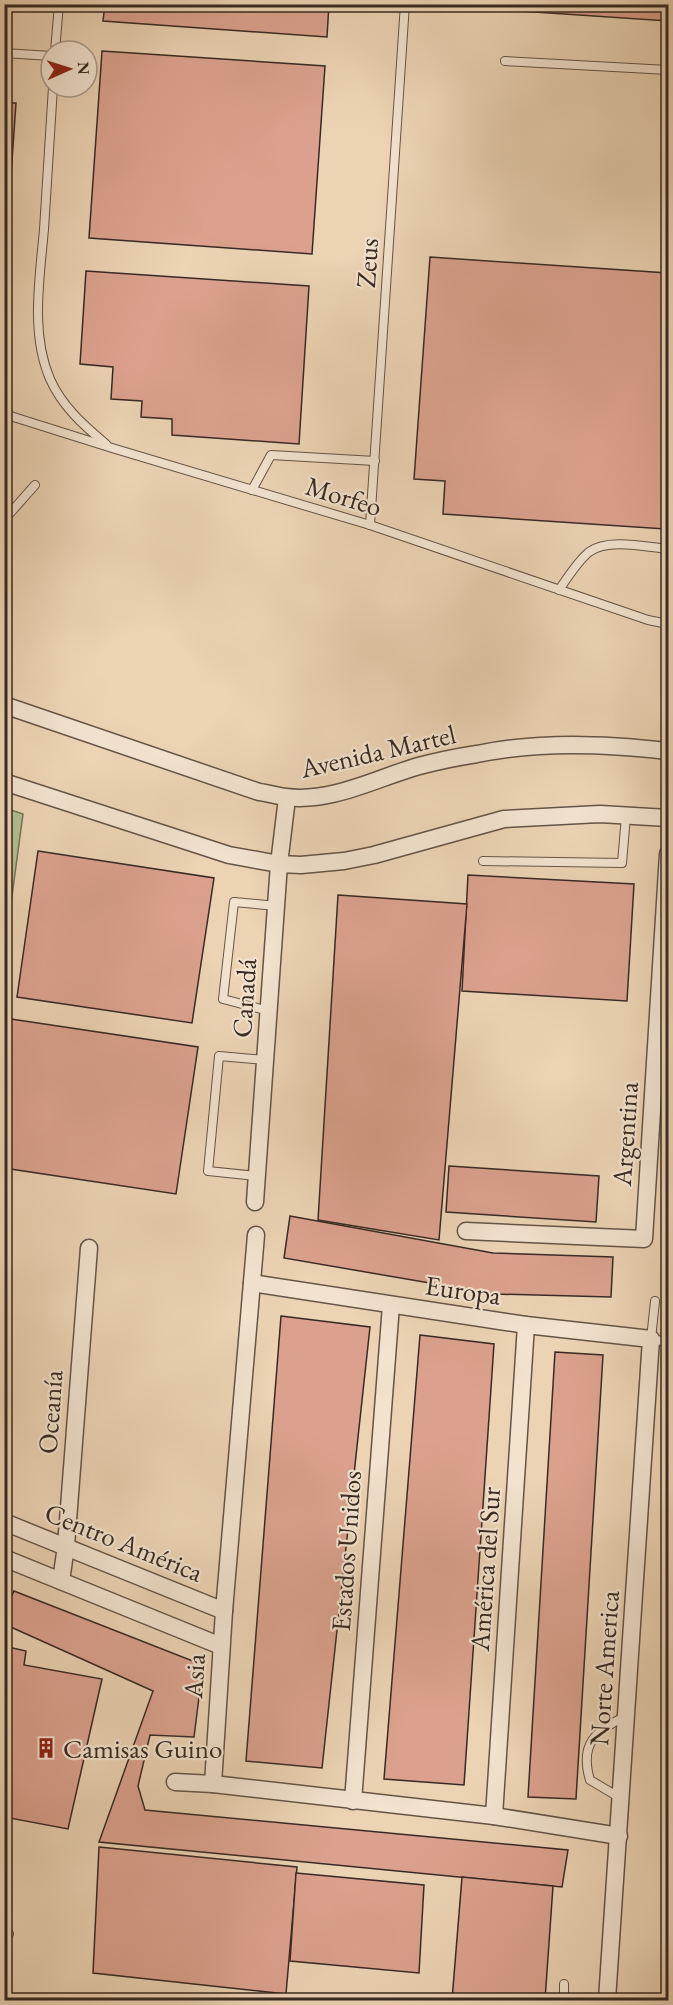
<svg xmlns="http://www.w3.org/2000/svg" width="673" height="2005" font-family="'EB Garamond',serif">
	<rect width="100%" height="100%" fill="#ebd3b4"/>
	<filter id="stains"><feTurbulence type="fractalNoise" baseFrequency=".00333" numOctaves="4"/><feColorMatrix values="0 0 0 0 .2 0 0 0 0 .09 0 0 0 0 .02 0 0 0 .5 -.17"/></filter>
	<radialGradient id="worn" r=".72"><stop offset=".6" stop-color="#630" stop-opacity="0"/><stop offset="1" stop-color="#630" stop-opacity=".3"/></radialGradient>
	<!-- green -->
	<polygon fill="#b2be91" stroke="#75745a" stroke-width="1.5" points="5,808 23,814 5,948 4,808"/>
	<!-- building -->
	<g fill="#dba18e" stroke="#382a22" stroke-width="1.5">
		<polygon points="105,4 329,4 327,37 103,21"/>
		<polygon points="446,4 668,4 668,21 445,6"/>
		<polygon points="102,51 325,66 312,254 89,238"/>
		<polygon points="4,103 16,103 4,277"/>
		<polygon points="430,257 668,273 668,471 665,529 443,514 445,481 414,479"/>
		<polygon points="86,271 309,286 299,444 172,435 172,419 141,417 142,401 111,399 113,367 80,364"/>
		<polygon points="38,851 214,878 192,1023 17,997"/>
		<polygon points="468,875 634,884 627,1001 462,991"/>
		<polygon points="338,895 467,904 439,1240 318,1220"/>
		<polygon points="11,1019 198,1047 176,1194 4,1168 4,1064"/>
		<polygon points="449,1166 599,1176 596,1222 446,1212"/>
		<polygon points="290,1216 493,1253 613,1257 611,1297 494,1294 284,1258"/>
		<polygon points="281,1316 370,1327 322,1768 246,1761"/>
		<polygon points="420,1335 494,1344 464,1785 384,1779"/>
		<polygon points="555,1352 603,1355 576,1799 528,1797"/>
		<polygon points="668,1538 668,1588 666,1588"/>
		<polygon points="14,1591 203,1665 194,1737 150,1735 138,1786 145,1810 568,1850 562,1887 99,1842 153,1691 4,1624 4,1611"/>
		<polygon points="4,1646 26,1651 24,1665 102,1679 68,1829 4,1817"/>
		<polygon points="99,1847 297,1867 286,1994 93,1973"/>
		<polygon points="296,1873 424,1885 419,1973 290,1961"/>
		<polygon points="462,1877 553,1886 545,2000 452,2000"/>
	</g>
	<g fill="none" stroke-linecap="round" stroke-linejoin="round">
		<!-- service casing -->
		<g stroke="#655446" stroke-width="10">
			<g id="service">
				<polyline points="55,51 59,4"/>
				<polyline points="4,53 51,56"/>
				<polyline points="505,61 668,70"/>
				<path d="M53,87C50,134 47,182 44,229C40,277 30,333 50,379C62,406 83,425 106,444"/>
				<polyline points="4,414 112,448 370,525 648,620 668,624"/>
				<polyline points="252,490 271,455 375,461"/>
				<polyline points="4,520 35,485"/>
				<polyline points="370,525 405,4"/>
				<polyline points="4,584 7,587 4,598"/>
				<path d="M559,590C568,577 577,562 589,552C608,538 646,547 668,549"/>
				<polyline points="483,861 622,863 626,816"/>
				<polyline points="269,1011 223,999 234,902 277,906"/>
				<polyline points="257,1176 208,1171 219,1056 265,1060"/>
				<polyline points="655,1301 651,1339 668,1342"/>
				<path d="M622,1799L590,1780C579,1743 596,1731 626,1716"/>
				<polyline points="4,1932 9,1934"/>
				<polyline points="564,2000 564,1984"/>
			</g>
		</g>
		<!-- minor casing -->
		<g stroke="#655446" stroke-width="19">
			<g id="minor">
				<path d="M4,705L259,792C268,793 277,796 286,797C332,803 376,778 419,766C438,761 458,757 477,754C541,741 604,744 668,751"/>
				<polyline points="4,782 229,855 279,864 301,865 344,861 374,855 504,819 600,814 668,818"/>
				<polyline points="255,1202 279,864 287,798"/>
				<polyline points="466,1231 644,1239 668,854"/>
				<polyline points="252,1283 526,1325 651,1339 607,2000"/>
				<polyline points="4,1522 224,1611"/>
				<polyline points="4,1558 221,1646"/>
				<polyline points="61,1581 66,1546 89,1248"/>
				<polyline points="175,1782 213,1784 494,1816 619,1836"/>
				<polyline points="213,1784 224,1611 256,1235"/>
				<polyline points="353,1801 391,1305"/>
				<polyline points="494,1816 526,1325"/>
			</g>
		</g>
		<!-- service -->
		<use href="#service" stroke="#f2e2ce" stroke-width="8"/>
		<!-- minor -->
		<use href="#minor" stroke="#f2e2ce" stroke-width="16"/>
	</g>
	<!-- icons -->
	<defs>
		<g id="building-bare" transform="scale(1.62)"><path d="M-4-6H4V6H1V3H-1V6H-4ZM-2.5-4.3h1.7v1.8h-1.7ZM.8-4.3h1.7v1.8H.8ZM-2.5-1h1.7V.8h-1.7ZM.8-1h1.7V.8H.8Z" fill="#8f2418" stroke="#f2e2ce" stroke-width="2.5" paint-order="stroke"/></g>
	</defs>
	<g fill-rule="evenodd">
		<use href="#building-bare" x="46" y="1748"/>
	</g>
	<g text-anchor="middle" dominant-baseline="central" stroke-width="4.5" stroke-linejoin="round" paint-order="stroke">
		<!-- street labels -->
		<g font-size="27" fill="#382a22" stroke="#f2e2ce">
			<text transform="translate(367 263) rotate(-86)">Zeus</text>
			<text transform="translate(344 496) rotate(17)">Morfeo</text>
			<text transform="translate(378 751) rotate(-13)">Avenida Martel</text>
			<text transform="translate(244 998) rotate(-86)">Canadá</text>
			<text transform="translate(625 1134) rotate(-86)">Argentina</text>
			<text transform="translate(463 1290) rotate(8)">Europa</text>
			<text transform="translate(50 1412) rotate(-86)">Oceanía</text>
			<text transform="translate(124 1542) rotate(22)">Centro América</text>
			<text transform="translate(346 1551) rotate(-86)">Estados Unidos</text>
			<text transform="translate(485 1569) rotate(-86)">América del Sur</text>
			<text transform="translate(604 1668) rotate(-86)">Norte America</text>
			<text transform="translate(194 1676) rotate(-86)">Asia</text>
		</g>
		<!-- poi labels -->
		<g font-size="27" fill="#382a22" stroke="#f2e2ce" text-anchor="start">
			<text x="63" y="1748">Camisas Guino</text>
		</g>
	</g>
	<!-- margin -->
	<rect width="673" height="2005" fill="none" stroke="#ebd3b4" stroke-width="24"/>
	<rect x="6" y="6" width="661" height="1993" fill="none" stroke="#382a22" stroke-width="3"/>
	<rect x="12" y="12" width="649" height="1981" fill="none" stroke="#382a22" stroke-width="1.5"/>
	<!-- north arrow -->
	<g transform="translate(69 69) rotate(87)"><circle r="28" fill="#f2e2ce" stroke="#a89889" stroke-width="1.5"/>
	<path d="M0-4.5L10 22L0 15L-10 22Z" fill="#8f2418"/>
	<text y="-9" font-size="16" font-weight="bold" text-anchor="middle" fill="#382a22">N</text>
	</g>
	<rect width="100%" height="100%" filter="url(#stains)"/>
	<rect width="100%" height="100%" fill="url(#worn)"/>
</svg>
